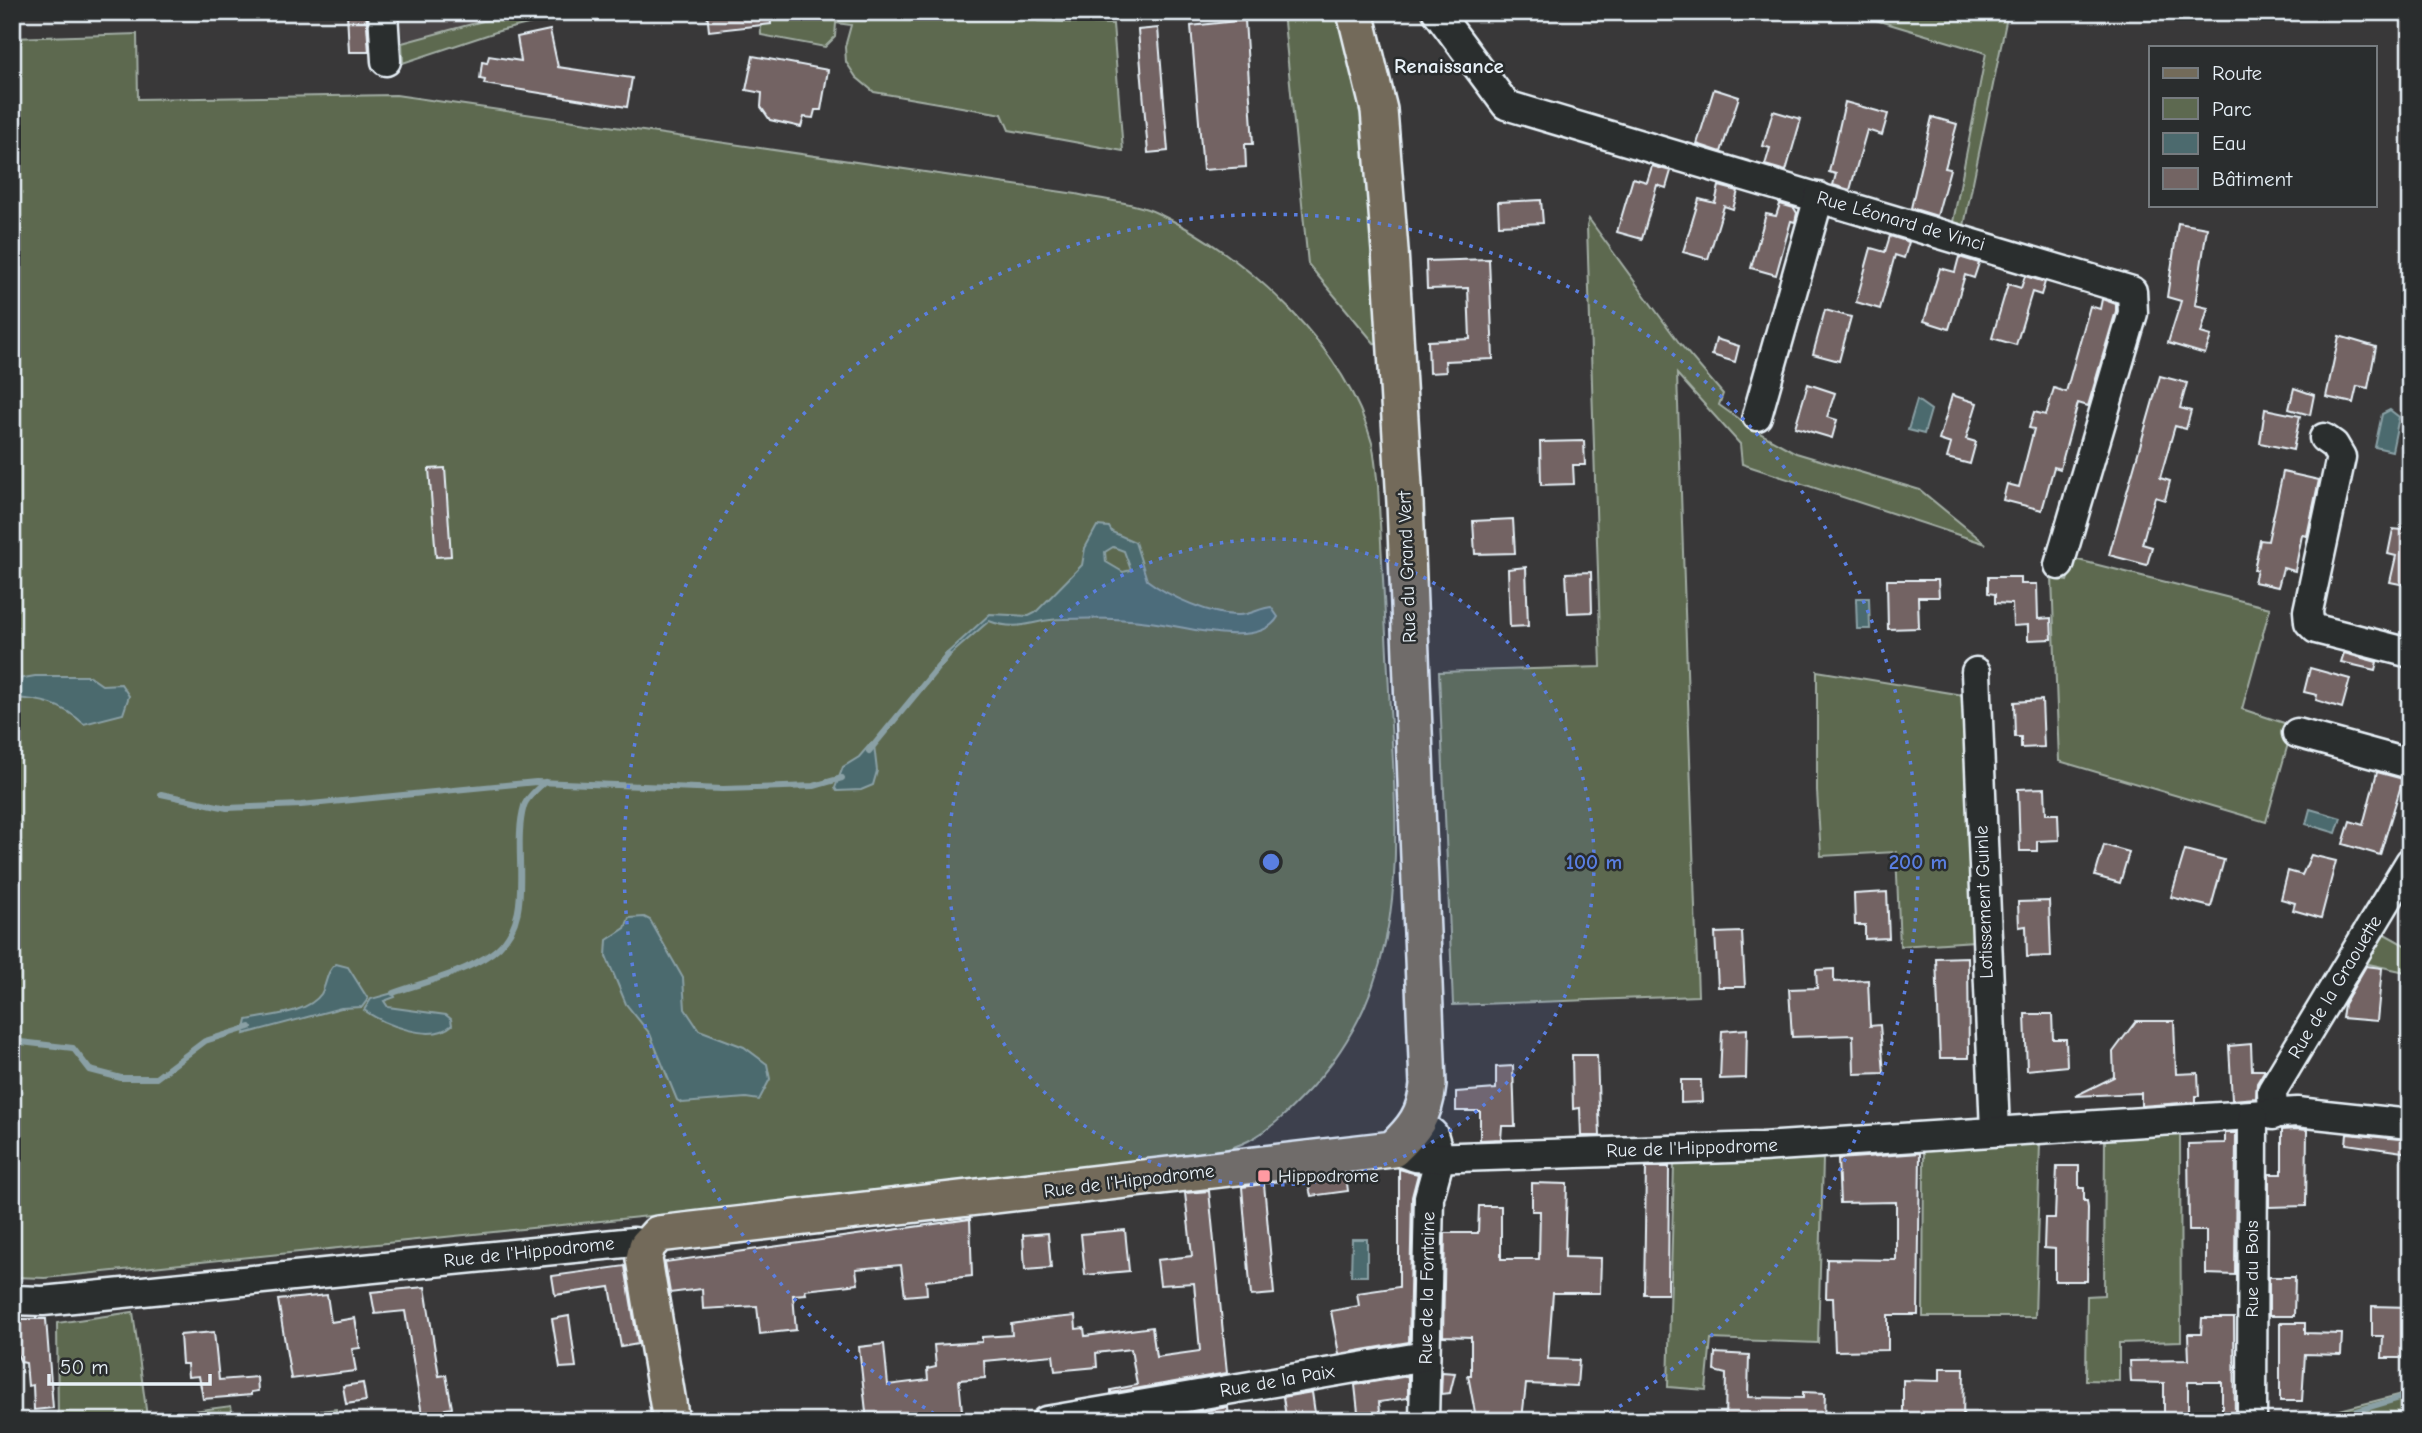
<svg xmlns="http://www.w3.org/2000/svg" width="2422" height="1433" font-family="'Comic Neue',sans-serif">
	<rect width="100%" height="100%" fill="#393839"/>
	<filter id="ink" filterUnits="userSpaceOnUse"><feTurbulence type="fractalNoise" baseFrequency=".0143" numOctaves="2"/><feDisplacementMap in="SourceGraphic" scale="14" xChannelSelector="R" yChannelSelector="G"/><feConvolveMatrix kernelMatrix="1 2 1 2 8 2 1 2 1" color-interpolation-filters="sRGB"/></filter>
	<g filter="url(#ink)">
		<!-- built -->
		<polygon fill="#4a4546" points="400,12 516,12 402,43"/>
		<!-- green -->
		<g fill="#5d6950" stroke="#a2ada4" stroke-width="2">
			<polygon points="516,12 578,12 499,31 403,63 402,43"/>
			<polygon points="760,12 1038,12 1038,21 1113,24 1123,151 1009,130 1002,114 874,92 856,77 846,62 845,47 851,25 836,23 835,37 825,47 761,35"/>
			<path d="M1283,12H1338C1369,119 1376,228 1381,339L1375,344L1308,264Z"/>
			<polygon points="1849,12 2008,12 1964,226 1953,222 1986,53"/>
			<path d="M137,34L138,99L396,95L1076,194C1102,200 1135,202 1159,214C1247,255 1346,348 1372,443C1375,457 1376,472 1378,486C1382,560 1386,634 1390,709C1398,847 1411,980 1309,1090C1291,1109 1272,1129 1248,1141C1224,1153 1193,1157 1167,1163L45,1278L12,1277V38Z"/>
			<polygon points="1589,219 1680,344 1723,394 1719,405 1754,430 1796,453 1920,490 1986,544 1742,464 1740,444 1677,374 1698,996 1453,1005 1439,672 1601,667 1587,226"/>
			<polygon points="2074,559 2270,608 2242,709 2293,726 2266,822 2059,761 2052,577 2067,581"/>
			<polygon points="1817,671 1963,695 1975,941 1900,946 1896,852 1821,856 1817,791"/>
			<polygon points="2381,932 2410,948 2410,973 2364,963"/>
			<polygon points="2105,1135 2180,1135 2181,1341 2119,1343 2119,1381 2086,1380 2087,1296 2104,1295"/>
			<polygon points="2040,1142 2035,1317 1923,1317 1924,1147"/>
			<polygon points="1823,1159 1818,1343 1711,1339 1706,1390 1668,1387 1674,1165"/>
			<polygon points="133,1312 147,1417 231,1406 234,1421 336,1409 338,1421 58,1421 57,1323"/>
			<polygon points="2410,1392 2410,1421 2297,1421"/>
		</g>
		<!-- water -->
		<g fill="#4c6a6e" stroke="#8aa0a5" stroke-width="2" fill-rule="evenodd">
			<polygon points="1917,400 1931,410 1924,434 1908,430"/>
			<polygon points="2390,410 2399,417 2392,451 2375,447 2382,414"/>
			<path d="M1097,526L1109,527L1112,532L1135,542L1147,580C1168,596 1212,616 1239,615C1250,615 1260,608 1271,607L1278,617C1259,651 1181,625 1149,622C1121,618 1091,618 1063,619C1033,619 1021,633 989,621L950,655H945L990,614L1029,616L1035,613L1082,565L1085,548ZM1113,547L1124,551L1131,570L1123,572L1106,562L1105,552Z"/>
			<polygon points="1856,598 1869,598 1870,629 1857,629"/>
			<path d="M35,676H89L102,685L121,684L129,696L123,714L84,724C62,704 42,699 12,698V680Z"/>
			<polygon points="871,743 874,745 877,771 873,785 861,790 837,791 835,788 843,767 859,757"/>
			<polygon points="2310,809 2341,818 2336,833 2306,824"/>
			<polygon points="644,917 650,920 683,978 685,1009 699,1030 744,1047 767,1064 770,1079 759,1100 746,1098 682,1103 677,1100 650,1034 626,1004 606,956 607,940 625,928 629,918"/>
			<path d="M336,964L348,967L368,999L362,1007L341,1008L244,1034L247,1020C269,1015 307,1014 321,994C327,984 326,971 336,964Z"/>
			<path d="M393,993L395,997L384,1001L388,1007L446,1015L451,1019L452,1025C432,1044 383,1024 364,1010L371,999Z"/>
			<polygon points="1352,1239 1367,1239 1367,1276 1351,1276"/>
		</g>
		<g fill="none" stroke-linecap="round" stroke-linejoin="round">
			<!-- stream -->
			<g stroke="#8aa0a5" stroke-width="6">
				<polyline points="869,751 948,655"/>
				<polyline points="161,794 227,808 301,805 536,782 723,789 814,786 842,778"/>
				<path d="M393,993C425,982 464,973 492,953C539,919 510,853 524,806C527,797 538,788 545,782"/>
				<polyline points="12,1041 73,1048 90,1070 121,1078 156,1078 205,1041 250,1027"/>
				<polyline points="2323,1421 2410,1395"/>
			</g>
		</g>
		<!-- building -->
		<g fill="#736463" stroke="#e8f1f8" stroke-width="2">
			<polygon points="347,12 366,12 369,52 349,52"/>
			<polygon points="707,12 770,12 771,24 709,31"/>
			<polygon points="1245,20 1253,144 1245,144 1246,167 1203,170 1191,26"/>
			<polygon points="1158,28 1168,151 1148,153 1138,30"/>
			<polygon points="550,30 558,67 632,78 627,107 484,84 485,80 480,79 482,62 487,63 489,56 521,61 517,37"/>
			<polygon points="753,56 828,70 821,110 815,110 813,118 804,117 801,127 770,120 761,107 762,93 746,90"/>
			<polygon points="1714,89 1739,97 1721,152 1697,144"/>
			<polygon points="1845,102 1888,114 1882,135 1867,130 1850,190 1833,185 1836,174 1829,172"/>
			<polygon points="1773,111 1801,119 1786,171 1765,165 1770,148 1763,146"/>
			<polygon points="1932,117 1957,124 1945,168 1950,169 1937,216 1911,208"/>
			<polygon points="1652,166 1671,171 1666,188 1657,185 1642,239 1617,232 1633,178 1647,182"/>
			<polygon points="1719,186 1738,191 1733,209 1724,206 1708,259 1683,252 1699,199 1715,203"/>
			<polygon points="1541,200 1543,223 1499,225 1498,202"/>
			<polygon points="1780,204 1794,208 1797,213 1795,222 1791,221 1776,275 1751,268 1766,214 1776,216"/>
			<polygon points="2178,223 2207,228 2195,305 2208,308 2201,333 2211,336 2205,354 2168,343 2181,301 2167,297"/>
			<polygon points="1890,236 1909,242 1904,258 1895,255 1880,309 1856,302 1871,248 1885,252"/>
			<polygon points="1959,257 1979,263 1974,278 1965,275 1949,329 1924,321 1940,268 1955,272"/>
			<polygon points="1489,259 1493,359 1445,361 1446,372 1429,373 1428,341 1470,339 1468,288 1427,289 1426,261"/>
			<polygon points="2025,276 2045,282 2041,295 2032,292 2016,345 1992,338 2008,284 2021,288"/>
			<polygon points="2102,299 2116,304 2116,311 2088,406 2078,403 2060,469 2054,467 2042,510 2003,500 2007,484 2019,487 2034,429 2029,428 2034,412 2046,415 2054,388 2066,392 2090,306 2100,309"/>
			<polygon points="1825,310 1851,317 1839,361 1813,354"/>
			<polygon points="2339,336 2376,347 2368,388 2357,386 2353,403 2326,397"/>
			<polygon points="1716,339 1739,346 1735,362 1712,355"/>
			<polygon points="2160,376 2187,383 2180,408 2191,411 2186,429 2175,426 2160,478 2170,481 2165,500 2155,497 2142,544 2152,547 2147,565 2109,555"/>
			<polygon points="1808,384 1835,393 1827,417 1837,420 1832,438 1795,427"/>
			<polygon points="2294,388 2314,395 2310,415 2289,409"/>
			<polygon points="1952,395 1977,403 1966,439 1976,442 1970,464 1947,458 1951,444 1939,440"/>
			<polygon points="2265,409 2300,416 2293,450 2260,443"/>
			<polygon points="1584,441 1585,465 1573,465 1574,484 1541,485 1540,442"/>
			<polygon points="445,468 451,556 436,557 429,469"/>
			<polygon points="2283,472 2319,480 2307,536 2302,535 2295,571 2283,568 2278,587 2254,582 2257,570 2254,570 2260,540 2268,541"/>
			<polygon points="1513,519 1515,553 1475,554 1473,521"/>
			<polygon points="2403,525 2410,526 2410,586 2390,582 2396,556 2388,554 2393,529 2402,530"/>
			<polygon points="1526,567 1528,626 1510,627 1508,569"/>
			<polygon points="1591,572 1592,612 1568,613 1566,573"/>
			<polygon points="1988,577 2021,577 2021,584 2037,584 2038,619 2051,618 2052,639 2028,640 2028,625 2013,626 2012,604 1995,603 1995,594 1988,593"/>
			<polygon points="1887,580 1938,580 1939,597 1918,597 1919,628 1888,629"/>
			<polygon points="2344,653 2377,662 2375,670 2341,662"/>
			<polygon points="2310,668 2350,679 2342,708 2316,700 2317,695 2304,692"/>
			<polygon points="2042,700 2044,747 2021,748 2021,737 2015,737 2014,702"/>
			<polygon points="2377,772 2403,779 2380,855 2343,844 2350,821 2363,825"/>
			<polygon points="2045,788 2046,814 2058,814 2059,840 2037,841 2037,851 2020,851 2018,789"/>
			<polygon points="2104,845 2129,852 2120,883 2095,876"/>
			<polygon points="2185,850 2224,860 2211,907 2171,897"/>
			<polygon points="2311,855 2336,861 2321,918 2293,910 2295,903 2281,899 2288,871 2302,875"/>
			<polygon points="1887,892 1889,938 1865,939 1865,925 1855,925 1854,894"/>
			<polygon points="2049,901 2051,956 2027,957 2026,926 2019,927 2018,902"/>
			<polygon points="1742,932 1745,987 1718,987 1715,933"/>
			<polygon points="1968,957 1969,1058 1940,1058 1936,958"/>
			<polygon points="2366,966 2382,968 2377,1021 2342,1018 2344,1004"/>
			<polygon points="1834,969 1834,982 1868,980 1870,1026 1880,1025 1884,1073 1854,1074 1853,1035 1792,1037 1789,989 1817,988 1816,970"/>
			<polygon points="2025,1014 2052,1014 2053,1039 2066,1039 2067,1066 2027,1070"/>
			<polygon points="2136,1021 2174,1021 2176,1074 2198,1073 2199,1096 2195,1096 2195,1102 2141,1106 2141,1093 2075,1096 2114,1077 2113,1052"/>
			<polygon points="1747,1029 1746,1078 1720,1079 1722,1031"/>
			<polygon points="2251,1044 2252,1070 2265,1070 2257,1083 2256,1098 2232,1100 2229,1046"/>
			<polygon points="1572,1055 1597,1055 1600,1136 1581,1136 1580,1108 1573,1109"/>
			<polygon points="1513,1066 1515,1126 1502,1126 1501,1139 1480,1140 1480,1111 1456,1111 1456,1092 1496,1089 1496,1067"/>
			<polygon points="1681,1080 1701,1080 1702,1102 1681,1103"/>
			<polygon points="2297,1129 2307,1130 2306,1206 2269,1207 2269,1174 2282,1174 2282,1130"/>
			<polygon points="2225,1133 2236,1133 2235,1275 2206,1274 2206,1231 2189,1231 2188,1144 2225,1143"/>
			<polygon points="2347,1134 2410,1140 2410,1153 2346,1144"/>
			<polygon points="1920,1153 1918,1315 1888,1315 1888,1350 1835,1351 1833,1298 1826,1298 1827,1259 1896,1260 1896,1202 1840,1203 1838,1159"/>
			<polygon points="2057,1166 2079,1166 2079,1188 2084,1188 2084,1201 2087,1201 2088,1208 2087,1281 2055,1281 2055,1249 2044,1248 2045,1218 2055,1218"/>
			<polygon points="1646,1167 1669,1167 1668,1294 1644,1294"/>
			<polygon points="1399,1169 1418,1174 1412,1197 1409,1342 1339,1354 1331,1311 1359,1306 1357,1293 1399,1287"/>
			<polygon points="1346,1175 1348,1191 1311,1196 1307,1179"/>
			<polygon points="1532,1183 1567,1184 1565,1257 1601,1258 1600,1293 1553,1293 1548,1359 1579,1360 1577,1386 1526,1384 1522,1419 1476,1418 1468,1375 1471,1375 1471,1337 1443,1336 1445,1233 1478,1233 1479,1206 1501,1206 1501,1259 1539,1259 1540,1211 1532,1211"/>
			<polygon points="1264,1184 1274,1294 1251,1296 1242,1187"/>
			<polygon points="1209,1191 1227,1373 1111,1393 1111,1390 1137,1385 1131,1349 1096,1353 1097,1367 1055,1371 1053,1355 984,1361 985,1378 959,1380 963,1421 867,1421 859,1347 884,1344 888,1385 928,1380 927,1369 936,1367 934,1345 982,1342 982,1337 1012,1335 1011,1324 1045,1319 1075,1316 1076,1329 1084,1328 1085,1336 1152,1327 1156,1357 1200,1351 1194,1283 1160,1285 1157,1260 1192,1256 1185,1193"/>
			<polygon points="970,1219 972,1276 926,1281 927,1294 905,1296 901,1265 856,1269 858,1284 805,1290 806,1294 793,1295 796,1330 760,1334 757,1306 703,1309 702,1289 670,1293 665,1262"/>
			<polygon points="1125,1230 1129,1271 1085,1275 1081,1234"/>
			<polygon points="1048,1233 1051,1268 1025,1270 1023,1235"/>
			<polygon points="625,1266 638,1344 621,1347 610,1287 555,1295 552,1276"/>
			<polygon points="2269,1277 2295,1277 2294,1316 2269,1316"/>
			<polygon points="425,1287 439,1376 446,1375 452,1408 445,1409 447,1418 430,1421 423,1421 405,1311 375,1314 371,1292"/>
			<polygon points="327,1295 331,1322 355,1318 360,1348 352,1349 356,1371 291,1379 278,1300"/>
			<polygon points="2372,1306 2409,1307 2408,1358 2382,1358 2383,1336 2372,1336"/>
			<polygon points="569,1316 576,1367 560,1368 552,1319"/>
			<polygon points="2202,1318 2234,1318 2235,1421 2222,1421 2222,1382 2188,1382 2188,1421 2164,1421 2164,1383 2131,1382 2130,1361 2189,1360 2188,1334 2201,1334"/>
			<polygon points="15,1319 46,1319 53,1408 34,1410 33,1385 28,1386 26,1363 21,1362 16,1352"/>
			<polygon points="2280,1323 2305,1323 2305,1333 2342,1334 2341,1355 2305,1354 2302,1401 2280,1401"/>
			<polygon points="214,1332 219,1380 257,1377 258,1391 251,1392 251,1395 203,1399 199,1376 188,1377 187,1364 182,1364 180,1335"/>
			<polygon points="1715,1353 1749,1355 1748,1397 1803,1398 1803,1392 1825,1393 1824,1421 1725,1421 1726,1374 1714,1371"/>
			<polygon points="1940,1368 1964,1368 1963,1421 1903,1421 1903,1380 1940,1381"/>
			<polygon points="1442,1372 1455,1373 1450,1393 1441,1394"/>
			<polygon points="1408,1376 1408,1398 1379,1402 1381,1421 1359,1421 1355,1385"/>
			<polygon points="363,1383 366,1401 346,1404 343,1386"/>
			<polygon points="1312,1392 1315,1413 1286,1417 1283,1397"/>
			<polygon points="1228,1407 1229,1421 1146,1421"/>
		</g>
		<g fill="none" stroke-linecap="round" stroke-linejoin="round">
			<!-- minor casing -->
			<g stroke="#e8f1f8" stroke-width="33">
				<g id="minor">
					<polyline points="383,12 386,61"/>
					<polyline points="1437,12 1506,105 2132,291 2133,313 2059,565"/>
					<polyline points="1757,416 1819,197"/>
					<polyline points="2324,438 2334,445 2341,457 2308,611 2309,622 2316,629 2410,653"/>
					<polyline points="1976,672 1995,1131"/>
					<polyline points="2297,733 2410,764"/>
					<polyline points="2273,1115 2272,1091 2410,862"/>
					<polyline points="1419,1123 1433,1134 1440,1157 1429,1197 1424,1421"/>
					<polyline points="1393,1149 1414,1157 1428,1158 1762,1147 2297,1112 2410,1124"/>
					<polyline points="12,1300 43,1301 634,1242 647,1246"/>
					<polyline points="1046,1421 1425,1356"/>
					<polyline points="2252,1421 2253,1117"/>
				</g>
			</g>
			<!-- major casing -->
			<g stroke="#e8f1f8" stroke-width="40">
				<path id="major" d="M671,1421L644,1259L647,1246L658,1234L1393,1149C1414,1129 1425,1115 1428,1085L1405,503L1390,250L1379,110L1355,12"/>
			</g>
			<!-- minor -->
			<use href="#minor" stroke="#2a2d2e" stroke-width="28"/>
			<!-- major -->
			<use href="#major" stroke="#736b5a" stroke-width="35"/>
		</g>
	</g>
	<!-- distance rings -->
	<circle cx="1271" cy="862" r="323" fill="#5a7fe2" fill-opacity=".12"/>
	<g fill="none" stroke="#5a7fe2" stroke-width="3.5" stroke-dasharray="3.5 7">
		<circle cx="1271" cy="862" r="323"/>
		<path d="M943 1419A647 647 0 1 1 1599 1419"/>
	</g>
	<!-- markers -->
	<rect fill="#ff9aa2" stroke="#2a2d2e" stroke-width="2.5" x="1257" y="1169" width="14" height="14" rx="3.5"/>
	<g text-anchor="middle" dominant-baseline="central" stroke-width="5" stroke-linejoin="round" paint-order="stroke">
		<!-- street labels -->
		<g font-size="19" fill="#e8f1f8" stroke="#2a2d2e">
			<text transform="translate(1901 221) rotate(16)">Rue Léonard de Vinci</text>
			<text transform="translate(1407 567) rotate(-92)">Rue du Grand Vert</text>
			<text transform="translate(1984 902) rotate(-92)">Lotissement Guinle</text>
			<text transform="translate(2335 987) rotate(-59)">Rue de la Graouette</text>
			<text transform="translate(1692 1148) rotate(-2)">Rue de l'Hippodrome</text>
			<text transform="translate(1129 1181) rotate(-7)">Rue de l'Hippodrome</text>
			<text transform="translate(529 1252) rotate(-6)">Rue de l'Hippodrome</text>
			<text transform="translate(2252 1269) rotate(-90)">Rue du Bois</text>
			<text transform="translate(1427 1288) rotate(-89)">Rue de la Fontaine</text>
			<text transform="translate(1277 1381) rotate(-10)">Rue de la Paix</text>
		</g>
		<!-- poi labels -->
		<g font-size="19" fill="#e8f1f8" stroke="#2a2d2e" text-anchor="start">
			<text x="1278" y="1176">Hippodrome</text>
		</g>
		<!-- neighbourhood labels -->
		<g font-size="21" font-weight="bold" fill="#e8f1f8" stroke="#2a2d2e">
			<text x="1449" y="66">Renaissance</text>
		</g>
	</g>
	<circle cx="1271" cy="862" r="10" fill="#5a7fe2" stroke="#2a2d2e" stroke-width="3.5"/>
	<g font-size="21" text-anchor="middle" font-weight="bold" fill="#5a7fe2" stroke="#2a2d2e" stroke-width="5" stroke-linejoin="round" paint-order="stroke">
		<text x="1594" y="869">100 m</text>
		<text x="1918" y="869">200 m</text>
	</g>
	<!-- margin -->
	<rect width="2422" height="1433" fill="none" stroke="#2a2d2e" stroke-width="42"/>
	<rect x="21" y="21" width="2380" height="1391" fill="none" stroke="#e8f1f8" stroke-width="2.5" filter="url(#ink)"/>
	<!-- legend -->
	<rect x="2149" y="46" width="228" height="161" fill="#2a2d2e" stroke="#767b7f" stroke-width="2"/>
	<rect x="2163" y="68" width="35" height="10" fill="#736b5a" stroke="#767b7f" stroke-width="2"/>
	<text x="2212" y="80" font-size="21" fill="#e8f1f8">Route</text>
	<rect x="2163" y="98" width="35" height="21" fill="#5d6950" stroke="#767b7f" stroke-width="2"/>
	<text x="2212" y="116" font-size="21" fill="#e8f1f8">Parc</text>
	<rect x="2163" y="133" width="35" height="21" fill="#4c6a6e" stroke="#767b7f" stroke-width="2"/>
	<text x="2212" y="150" font-size="21" fill="#e8f1f8">Eau</text>
	<rect x="2163" y="168" width="35" height="21" fill="#736463" stroke="#767b7f" stroke-width="2"/>
	<text x="2212" y="186" font-size="21" fill="#e8f1f8">Bâtiment</text>
	<!-- scale -->
	<path d="M49 1374v10h161v-10" fill="none" stroke="#e8f1f8" stroke-width="3.5"/>
	<text x="60" y="1374" font-size="21" fill="#e8f1f8" stroke="#2a2d2e" stroke-width="5" paint-order="stroke">50 m</text>
</svg>
